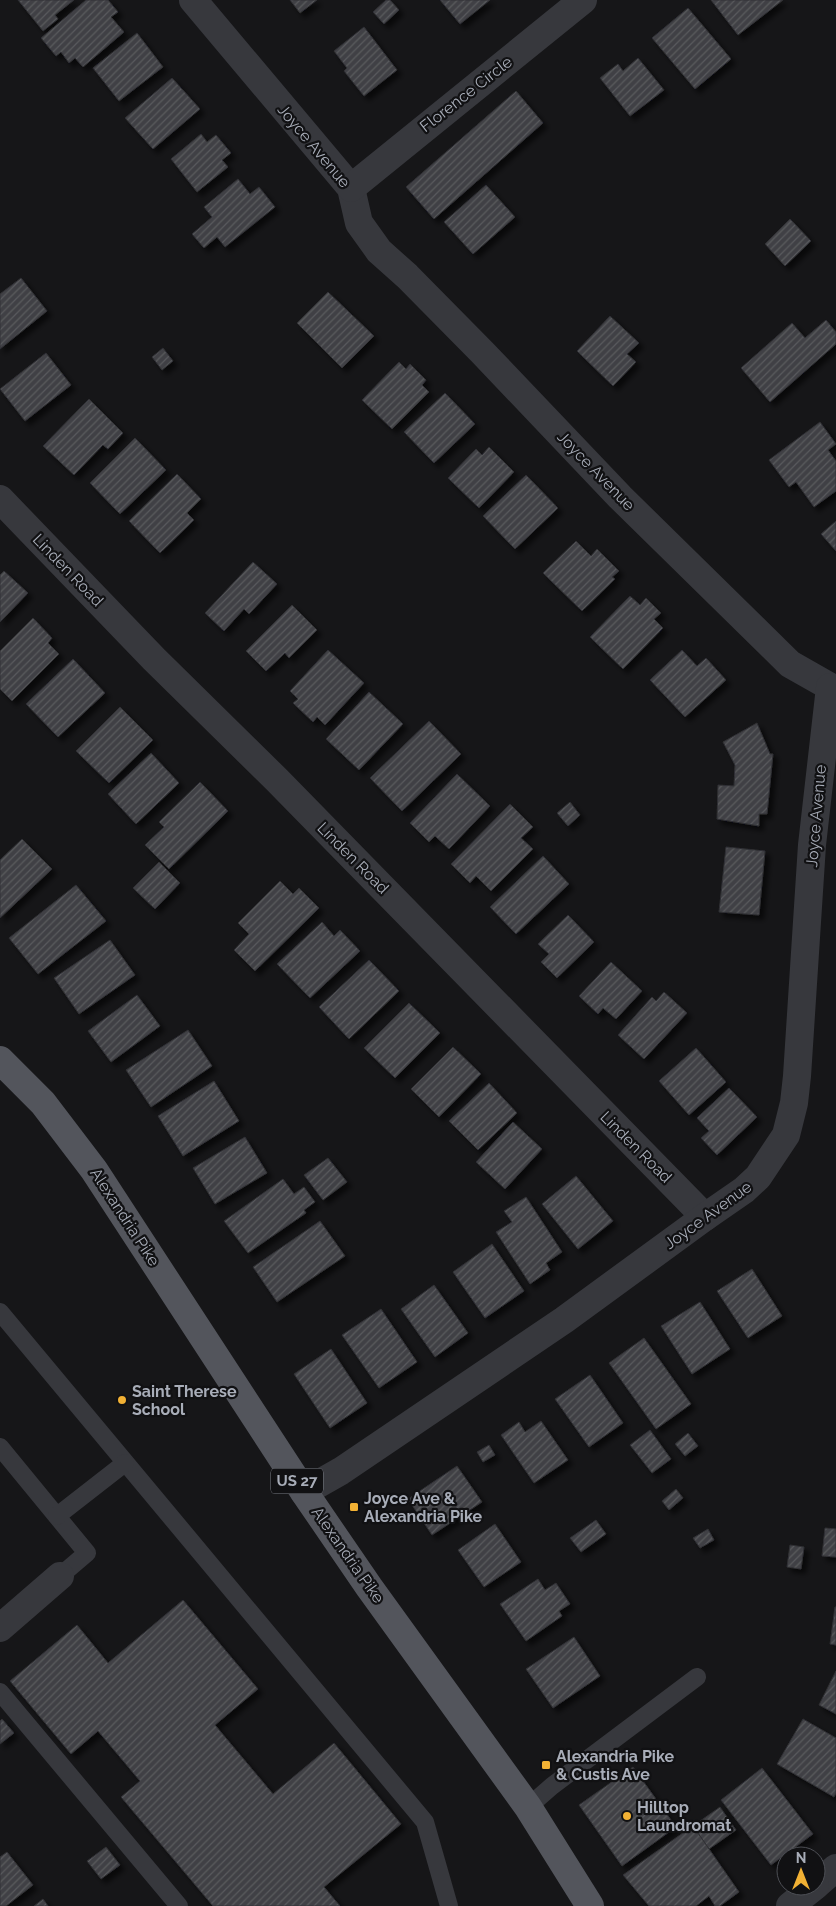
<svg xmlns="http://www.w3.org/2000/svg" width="836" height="1906" font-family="Raleway,sans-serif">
	<defs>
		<pattern id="building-hatch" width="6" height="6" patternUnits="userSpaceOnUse" patternTransform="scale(1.25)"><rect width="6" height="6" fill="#404145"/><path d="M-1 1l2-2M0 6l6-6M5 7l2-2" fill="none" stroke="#595a5e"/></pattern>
		<filter id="shadow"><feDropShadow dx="4.5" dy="4.5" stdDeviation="2.5" flood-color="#0009"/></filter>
	</defs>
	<rect width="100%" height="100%" fill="#161618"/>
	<!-- building -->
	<g fill="url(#building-hatch)" stroke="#303034" filter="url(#shadow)">
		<polygon points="18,0 74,0 55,15 58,19 43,31"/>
		<polygon points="86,0 108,0 118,12 111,17 124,32 83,67 75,58 69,63 61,52 56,56 41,38"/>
		<polygon points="290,0 317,0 300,13"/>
		<polygon points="386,0 390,0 399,10 384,24 373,12"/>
		<polygon points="440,0 490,0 460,24"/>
		<polygon points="711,0 783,0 738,35"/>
		<polygon points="688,8 731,59 695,89 652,38"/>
		<polygon points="364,27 397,70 364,96 344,71 347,68 334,51"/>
		<polygon points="137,33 163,67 119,101 93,68"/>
		<polygon points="638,58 664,90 630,116 600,78 618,64 623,71"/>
		<polygon points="172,78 200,109 153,149 125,118"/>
		<polygon points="516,91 543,123 434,219 406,187"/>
		<polygon points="201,134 207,142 216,135 231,153 222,160 228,167 197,192 171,159"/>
		<polygon points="238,179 250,194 259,187 275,207 225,247 217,237 204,248 192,234 212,217 204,207"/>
		<polygon points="486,185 515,217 473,254 444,222"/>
		<polygon points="790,219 811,241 785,266 765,244"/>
		<polygon points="21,278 47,311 0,349 0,294"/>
		<polygon points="328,292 374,336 342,368 297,323"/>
		<polygon points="610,316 639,343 627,354 636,362 613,386 577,351"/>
		<polygon points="826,320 836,332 836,344 770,402 741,368 792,323 805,338"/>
		<polygon points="163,348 173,361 162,370 152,357"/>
		<polygon points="46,353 71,385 25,421 0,389"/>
		<polygon points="399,362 406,369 410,364 426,380 422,385 429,392 392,429 362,400"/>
		<polygon points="445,393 475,424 434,463 404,432"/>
		<polygon points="89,399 123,433 108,449 103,445 74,475 43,446"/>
		<polygon points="820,422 836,444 828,450 836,461 836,491 814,507 796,482 789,487 769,460"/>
		<polygon points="135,438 166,470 120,514 90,483"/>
		<polygon points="489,447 514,472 479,508 448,478 476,449 482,455"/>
		<polygon points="177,474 201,499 187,513 194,520 160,553 129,521"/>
		<polygon points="526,475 558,508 515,549 483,516"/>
		<polygon points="836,521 836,551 821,534"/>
		<polygon points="576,541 591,556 597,549 619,571 612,577 615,579 582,611 543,573"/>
		<polygon points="253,562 277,584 249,614 244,609 224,631 205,613"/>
		<polygon points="4,571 28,593 0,622 0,575"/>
		<polygon points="630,596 640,605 646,598 661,613 654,619 663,628 623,669 590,637"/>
		<polygon points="292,605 317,630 289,658 285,653 266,671 246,651"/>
		<polygon points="33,618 52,638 48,643 59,654 12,701 0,689 0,651"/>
		<polygon points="328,650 364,683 325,725 317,717 313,722 293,703 298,699 290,691"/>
		<polygon points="682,650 697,666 706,658 726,680 685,717 650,680"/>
		<polygon points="73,659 105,693 58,737 26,704"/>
		<polygon points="369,692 403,724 359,770 326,739"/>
		<polygon points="120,707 153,740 109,783 76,751"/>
		<polygon points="429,721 461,754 402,811 370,778"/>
		<polygon points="757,723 770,754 773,754 767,814 759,814 759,826 717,819 718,785 734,786 735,765 723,742"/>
		<polygon points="151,753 179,783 136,824 108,794"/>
		<polygon points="457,774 490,806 449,849 435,836 429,842 410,823"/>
		<polygon points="200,782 228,811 169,869 145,845 164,827 159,822"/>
		<polygon points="570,802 580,815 568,826 557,813"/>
		<polygon points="510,804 533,827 521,838 533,849 491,891 476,876 470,883 451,864"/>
		<polygon points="22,839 52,869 0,918 0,860"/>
		<polygon points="726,847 765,851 759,915 719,912"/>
		<polygon points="543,856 569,884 516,934 490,907"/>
		<polygon points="159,862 180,883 155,909 133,888"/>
		<polygon points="280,881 293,894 299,888 319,908 255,971 234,950 249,934 238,923"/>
		<polygon points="76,885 106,921 38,974 9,938"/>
		<polygon points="568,915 594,942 557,978 541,962 549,954 538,944"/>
		<polygon points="322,922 334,936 340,930 360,951 310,998 277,964"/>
		<polygon points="110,940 135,975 79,1014 54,978"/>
		<polygon points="369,960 399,991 349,1039 319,1007"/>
		<polygon points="611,962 642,991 616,1019 603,1008 598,1014 579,996"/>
		<polygon points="664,992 687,1013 644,1059 618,1035 652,997 656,1001"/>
		<polygon points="137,995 160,1026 111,1062 88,1031"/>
		<polygon points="409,1003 440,1033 395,1078 364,1048"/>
		<polygon points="188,1030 212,1066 151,1107 126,1070"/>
		<polygon points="453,1047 481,1074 439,1117 411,1089"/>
		<polygon points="696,1048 726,1082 689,1115 659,1081"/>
		<polygon points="214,1081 239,1121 183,1156 158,1116"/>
		<polygon points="489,1083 517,1113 478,1150 449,1121"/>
		<polygon points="729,1088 757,1117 717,1155 701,1138 709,1131 697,1118"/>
		<polygon points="513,1122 542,1149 505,1189 476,1162"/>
		<polygon points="245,1137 267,1173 215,1204 193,1168"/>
		<polygon points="328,1158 347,1182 323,1200 304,1175"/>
		<polygon points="576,1176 613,1221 578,1249 542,1204"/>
		<polygon points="283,1179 294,1194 304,1187 315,1202 304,1210 306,1213 248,1253 224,1221"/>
		<polygon points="526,1197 562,1252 546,1263 550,1270 530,1284 496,1232 512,1222 504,1211"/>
		<polygon points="320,1221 345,1256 277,1302 253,1267"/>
		<polygon points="492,1244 524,1291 485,1318 453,1272"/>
		<polygon points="752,1269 782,1316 748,1338 717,1291"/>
		<polygon points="434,1285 468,1333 435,1357 401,1309"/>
		<polygon points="700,1302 730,1349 692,1374 661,1326"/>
		<polygon points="381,1309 417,1362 379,1388 342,1335"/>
		<polygon points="644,1338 691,1404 656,1429 609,1363"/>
		<polygon points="331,1349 367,1403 330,1428 294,1374"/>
		<polygon points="590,1375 623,1423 589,1447 555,1399"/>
		<polygon points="541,1421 568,1460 534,1483 501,1435 519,1422 525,1432"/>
		<polygon points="650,1430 671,1459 652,1473 630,1445"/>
		<polygon points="688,1433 698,1446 685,1456 675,1444"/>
		<polygon points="489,1445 495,1455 483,1462 477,1452"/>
		<polygon points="457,1466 482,1502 432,1535 408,1499"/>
		<polygon points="676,1489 683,1498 669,1510 662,1501"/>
		<polygon points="596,1520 606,1534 581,1552 570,1538"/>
		<polygon points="495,1524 521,1562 484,1587 458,1550"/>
		<polygon points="825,1528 836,1529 836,1557 822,1556"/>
		<polygon points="708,1529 714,1540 700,1548 693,1538"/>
		<polygon points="790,1545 804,1547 801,1569 787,1567"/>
		<polygon points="538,1579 545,1590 556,1583 570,1604 559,1611 562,1616 526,1641 500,1604"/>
		<polygon points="183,1600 258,1689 215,1725 273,1794 334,1743 401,1824 324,1887 340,1906 213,1906 121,1797 140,1781 98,1731 71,1754 10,1681 77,1625 108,1663"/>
		<polygon points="835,1607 836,1607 836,1645 830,1644"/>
		<polygon points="574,1637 600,1676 553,1708 526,1669"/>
		<polygon points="836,1671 836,1714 819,1705"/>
		<polygon points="2,1719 14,1733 0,1744 0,1721"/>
		<polygon points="803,1719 836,1738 836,1793 834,1797 777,1764"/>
		<polygon points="633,1767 676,1827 622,1866 579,1805"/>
		<polygon points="762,1768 813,1834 771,1865 721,1800"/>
		<polygon points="720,1807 736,1830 709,1849 693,1826"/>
		<polygon points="693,1826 739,1892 720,1906 715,1906 709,1896 696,1906 649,1906 623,1875"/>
		<polygon points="106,1847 120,1865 101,1879 87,1861"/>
		<polygon points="7,1852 33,1885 6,1906 0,1906 0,1857"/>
		<polygon points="43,1899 48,1906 34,1906"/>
	</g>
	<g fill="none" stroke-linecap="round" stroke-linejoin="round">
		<!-- service -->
		<g stroke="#37383d" stroke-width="18">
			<polyline points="0,1312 425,1822 449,1906"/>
			<polyline points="0,1447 87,1553 60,1576"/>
			<polyline points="57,1516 125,1463"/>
			<polyline points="0,1692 179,1906"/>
			<polyline points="528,1807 552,1786 697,1677"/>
		</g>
		<!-- minor -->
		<g stroke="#37383d" stroke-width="28">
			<polyline points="193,0 351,188 359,223 379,251 407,276 482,352 620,497 790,664 836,690"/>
			<polyline points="351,188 583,0"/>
			<polyline points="0,499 154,659 277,780 705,1217"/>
			<polyline points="304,1492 341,1471 564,1320 705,1217 744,1190 758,1177 786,1135 794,1103 797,1076 812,845 830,687"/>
			<polyline points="0,1628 60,1576"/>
			<polyline points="816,1885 836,1868"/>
			<polyline points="790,1906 815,1886"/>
		</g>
		<!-- primary -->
		<polyline stroke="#53555c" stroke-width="28" points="0,1060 43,1103 94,1170 304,1492 369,1587 528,1807 590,1906"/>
	</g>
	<!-- markers -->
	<g fill="#f2b134" stroke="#111113" stroke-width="2">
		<circle cx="122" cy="1400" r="5"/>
		<rect x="349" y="1502" width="10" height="10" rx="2.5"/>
		<rect x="541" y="1760" width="10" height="10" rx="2.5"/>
		<circle cx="627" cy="1816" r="5"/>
	</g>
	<g text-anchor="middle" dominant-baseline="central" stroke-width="4.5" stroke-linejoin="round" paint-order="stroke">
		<!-- shield labels -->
		<rect fill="#111113" stroke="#7b7e86" stroke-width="1" x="271" y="1468.5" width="52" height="25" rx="4"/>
		<g font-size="15" font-weight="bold" fill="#a8adb8">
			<text x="297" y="1481">US 27</text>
		</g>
		<!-- street labels -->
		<g font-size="16" fill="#a8adb8" stroke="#111113">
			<text transform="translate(466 94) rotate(-38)">Florence Circle</text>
			<text transform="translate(314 146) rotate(50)">Joyce Avenue</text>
			<text transform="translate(596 471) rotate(46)">Joyce Avenue</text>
			<text transform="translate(68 570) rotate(46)">Linden Road</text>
			<text transform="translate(816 816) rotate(-85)">Joyce Avenue</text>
			<text transform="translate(353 858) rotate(45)">Linden Road</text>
			<text transform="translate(636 1147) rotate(45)">Linden Road</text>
			<text transform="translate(708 1215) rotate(-36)">Joyce Avenue</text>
			<text transform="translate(125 1217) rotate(57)">Alexandria Pike</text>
			<text transform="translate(348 1555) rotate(55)">Alexandria Pike</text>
		</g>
		<!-- poi labels -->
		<g font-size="16" font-weight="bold" fill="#a8adb8" stroke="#111113" text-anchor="start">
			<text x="132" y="1391">Saint Therese<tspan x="132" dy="18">School</tspan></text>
			<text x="364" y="1498">Joyce Ave &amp;<tspan x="364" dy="18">Alexandria Pike</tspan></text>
			<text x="556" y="1756">Alexandria Pike<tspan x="556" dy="18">&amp; Custis Ave</tspan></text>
			<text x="637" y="1807">Hilltop<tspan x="637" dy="18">Laundromat</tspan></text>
		</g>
	</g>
	<!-- north arrow -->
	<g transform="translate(801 1871)"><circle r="24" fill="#111113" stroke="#4d4f55"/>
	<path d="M0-4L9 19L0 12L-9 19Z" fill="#f2b134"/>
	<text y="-8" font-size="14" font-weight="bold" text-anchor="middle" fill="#a8adb8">N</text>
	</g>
</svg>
